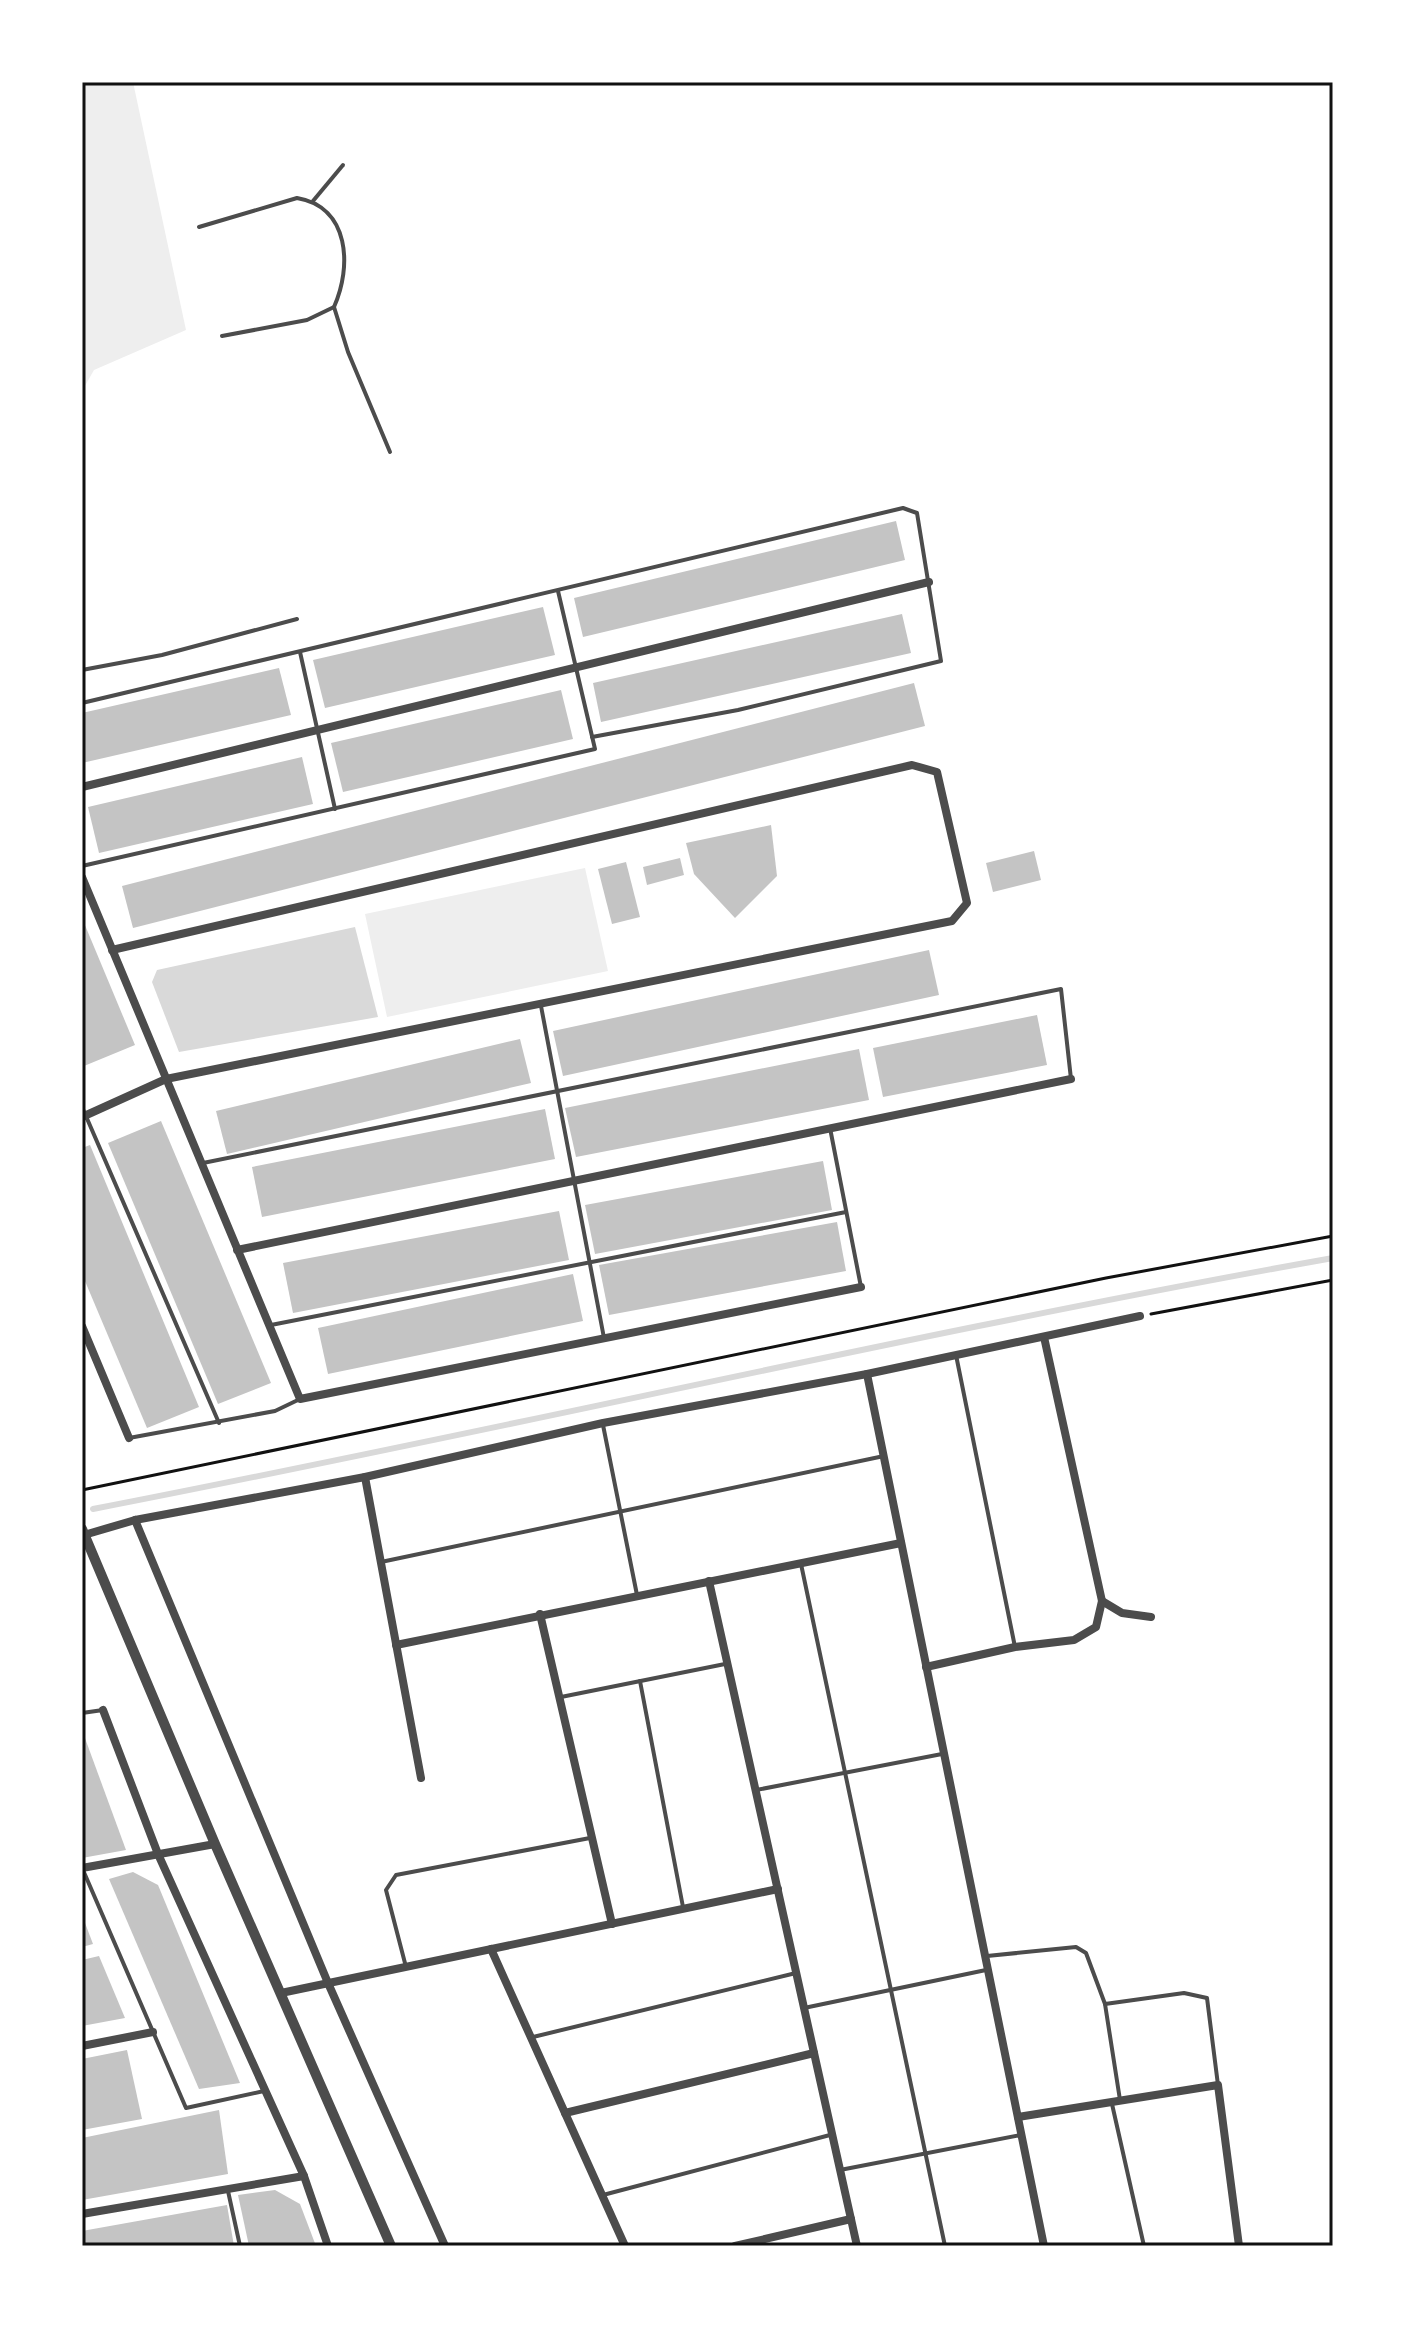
<svg xmlns="http://www.w3.org/2000/svg" width="1415" height="2328" font-family="Jost,sans-serif">
	<rect width="100%" height="100%" fill="#fff"/>
	<!-- green -->
	<g fill="#eee">
		<polygon points="82,82 133,82 186,330 94,370 82,391"/>
		<polygon points="585,868 608,971 387,1017 365,914"/>
	</g>
	<!-- water -->
	<polygon fill="#d9d9d9" points="355,927 378,1017 179,1052 152,982 157,970"/>
	<g fill="none" stroke-linecap="round" stroke-linejoin="round">
		<!-- stream -->
		<path stroke="#d9d9d9" stroke-width="6" d="M93,1509C507,1429 918,1332 1333,1258"/>
	</g>
	<!-- building -->
	<g fill="#c4c4c4">
		<polygon points="896,521 905,560 583,637 574,598"/>
		<polygon points="543,607 555,655 325,708 313,660"/>
		<polygon points="902,614 911,653 601,722 593,683"/>
		<polygon points="279,668 291,715 82,763 82,713"/>
		<polygon points="914,683 925,726 133,928 122,886"/>
		<polygon points="561,690 573,739 343,792 331,743"/>
		<polygon points="302,757 313,804 99,853 88,807"/>
		<polygon points="771,825 777,876 735,918 694,874 686,843"/>
		<polygon points="1034,851 1041,880 993,892 986,863"/>
		<polygon points="680,858 684,875 647,885 643,867"/>
		<polygon points="626,862 640,917 612,924 598,869"/>
		<polygon points="82,918 135,1045 84,1066 82,1062"/>
		<polygon points="929,950 939,995 563,1076 553,1031"/>
		<polygon points="1037,1015 1047,1065 883,1097 873,1048"/>
		<polygon points="520,1039 531,1083 227,1154 216,1111"/>
		<polygon points="859,1049 869,1100 576,1157 565,1108"/>
		<polygon points="545,1109 555,1159 262,1217 252,1167"/>
		<polygon points="161,1121 271,1383 218,1404 108,1143"/>
		<polygon points="90,1145 199,1407 147,1428 82,1274 82,1148"/>
		<polygon points="823,1161 832,1210 595,1254 585,1205"/>
		<polygon points="559,1211 569,1260 293,1313 283,1263"/>
		<polygon points="837,1222 846,1271 609,1315 599,1265"/>
		<polygon points="573,1274 583,1321 328,1374 318,1328"/>
		<polygon points="82,1730 126,1850 82,1858"/>
		<polygon points="133,1872 158,1885 240,2083 199,2089 109,1879"/>
		<polygon points="82,1915 93,1944 82,1947"/>
		<polygon points="99,1956 125,2018 82,2026 82,1960"/>
		<polygon points="127,2050 142,2119 82,2130 82,2059"/>
		<polygon points="219,2110 228,2174 82,2200 82,2138"/>
		<polygon points="275,2190 300,2204 316,2246 249,2246 238,2195"/>
		<polygon points="227,2205 234,2246 82,2246 82,2231"/>
	</g>
	<g fill="none" stroke-linecap="round" stroke-linejoin="round">
		<!-- path -->
		<g stroke="#111" stroke-width="3">
			<polyline points="1151,1314 1333,1280"/>
			<polyline points="82,1490 1106,1278 1333,1236"/>
		</g>
		<!-- service -->
		<g stroke="#4c4c4c" stroke-width="4">
			<polyline points="313,201 343,165"/>
			<path d="M199,227L297,198C350,207 352,267 334,307L307,320L222,336"/>
			<polyline points="334,307 348,352 390,452"/>
			<polyline points="300,652 335,809"/>
			<polyline points="82,670 162,655 297,619"/>
			<polyline points="82,703 903,508 917,513 941,661 738,710 592,737"/>
			<polyline points="82,866 595,749 558,591"/>
			<polyline points="541,1006 604,1338"/>
			<polyline points="82,1107 219,1423"/>
			<polyline points="830,1128 861,1287"/>
			<polyline points="203,1163 1061,989 1071,1079"/>
			<polyline points="271,1325 846,1212"/>
			<polyline points="956,1355 1015,1647"/>
			<polyline points="603,1425 637,1595"/>
			<polyline points="129,1438 275,1411 300,1399"/>
			<polyline points="381,1562 884,1456"/>
			<polyline points="801,1564 945,2246"/>
			<polyline points="640,1681 683,1907"/>
			<polyline points="561,1697 725,1664"/>
			<polyline points="82,1713 103,1710"/>
			<polyline points="756,1790 942,1754"/>
			<polyline points="83,1870 186,2108 264,2091"/>
			<polyline points="987,1956 1076,1947 1086,1953 1105,2004 1184,1993 1207,1998 1218,2085"/>
			<polyline points="406,1967 386,1890 396,1875 590,1838"/>
			<polyline points="1105,2004 1120,2100"/>
			<polyline points="804,2008 986,1970"/>
			<polyline points="533,2037 796,1973"/>
			<polyline points="1112,2104 1144,2246"/>
			<polyline points="840,2170 1021,2135"/>
			<polyline points="228,2191 240,2246"/>
			<polyline points="603,2195 830,2135"/>
		</g>
		<!-- minor -->
		<g stroke="#4c4c4c" stroke-width="8">
			<polyline points="82,787 929,582"/>
			<polyline points="82,877 300,1399 861,1287"/>
			<polyline points="82,1117 166,1079 942,923 952,921 967,903 937,772 912,765 112,950"/>
			<polyline points="237,1250 1071,1079"/>
			<polyline points="82,1326 129,1438"/>
			<polyline points="1044,1337 1102,1601 1122,1613 1151,1617"/>
			<polyline points="867,1374 1044,2246"/>
			<polyline points="365,1477 421,1778"/>
			<polyline points="135,1520 328,1983 445,2246"/>
			<polyline points="84,1535 135,1520 365,1477 603,1423 867,1374 1140,1316"/>
			<polyline points="709,1581 857,2246"/>
			<polyline points="540,1614 612,1924"/>
			<polyline points="396,1645 901,1543"/>
			<polyline points="926,1667 1015,1647 1074,1640 1096,1627 1102,1601"/>
			<polyline points="103,1710 158,1854 304,2176 328,2246"/>
			<polyline points="82,1868 215,1844"/>
			<polyline points="491,1949 625,2246"/>
			<polyline points="281,1993 778,1889"/>
			<polyline points="82,2046 153,2032"/>
			<polyline points="565,2113 814,2053"/>
			<polyline points="1018,2117 1218,2085 1239,2246"/>
			<polyline points="82,2214 304,2176"/>
			<polyline points="735,2246 851,2219"/>
		</g>
		<!-- tertiary -->
		<polyline stroke="#4c4c4c" stroke-width="10" points="82,1529 215,1844 391,2246"/>
	</g>
	<!-- border -->
	<rect width="1415" height="2328" fill="none" stroke="#ffffff" stroke-width="168"/>
	<rect x="84" y="84" width="1247" height="2160" fill="none" stroke="#111" stroke-width="3"/>
</svg>
